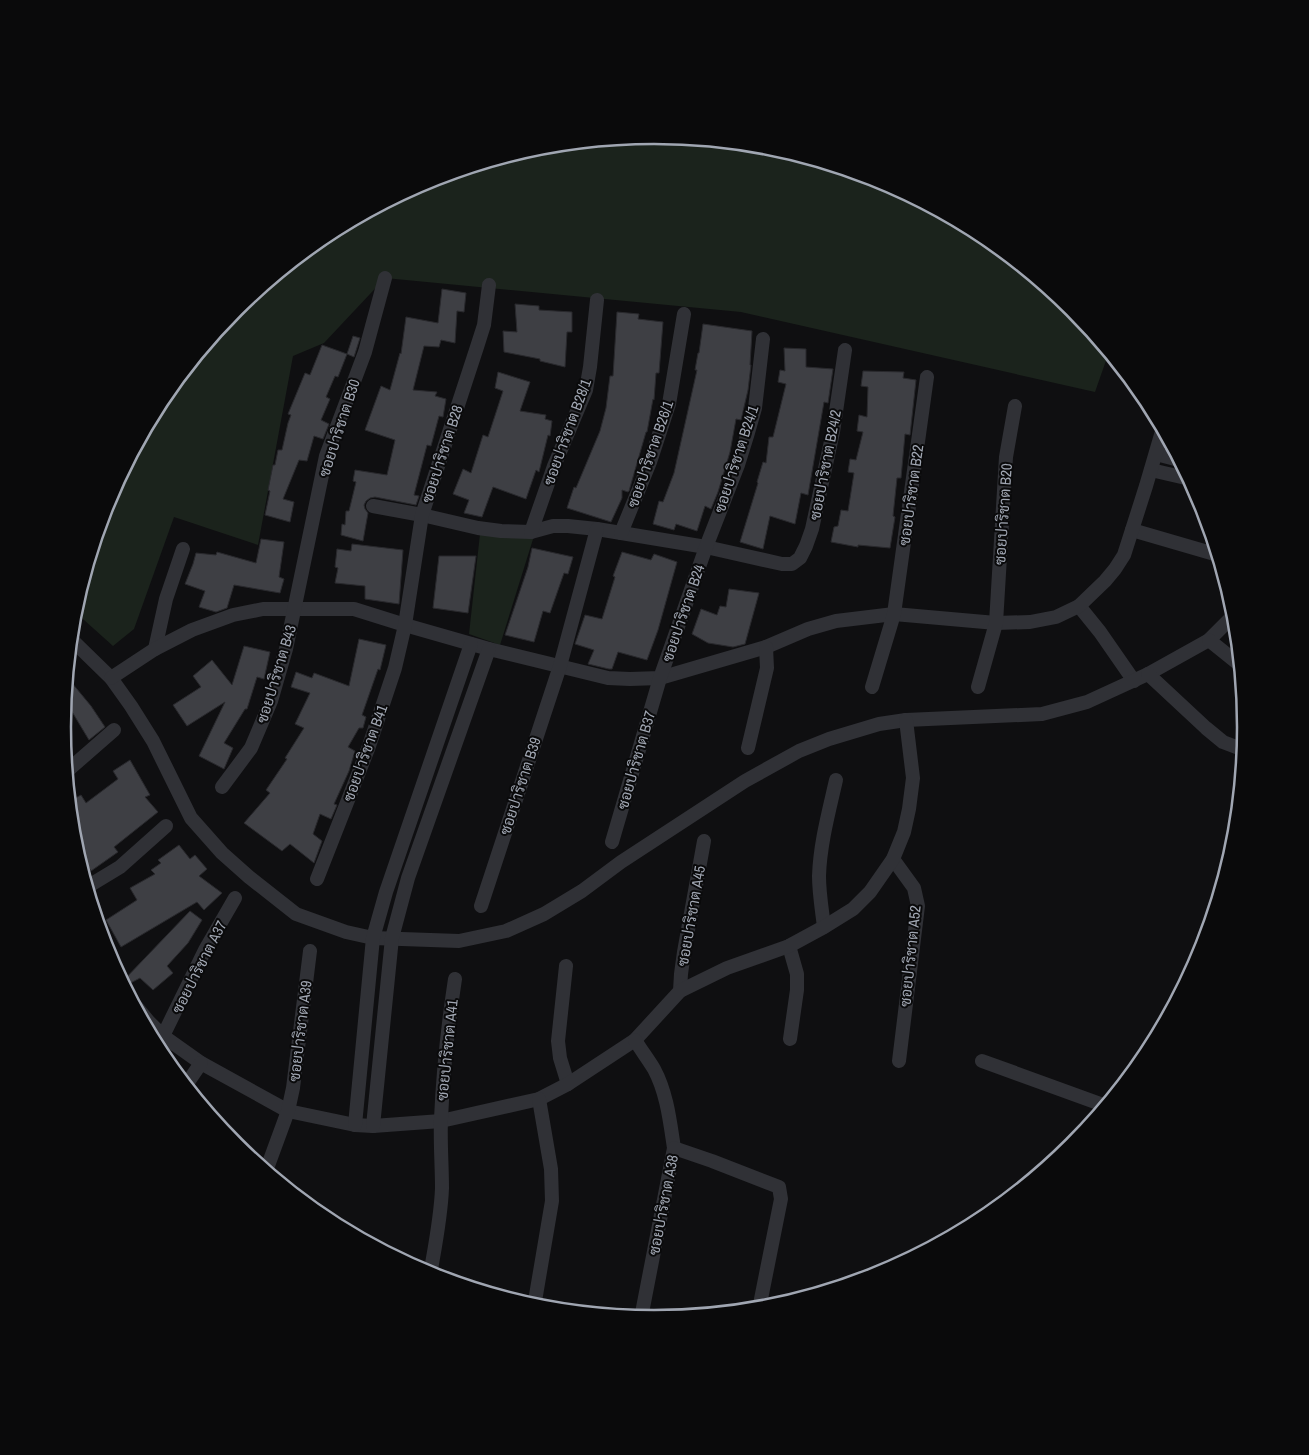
<svg xmlns="http://www.w3.org/2000/svg" width="1309" height="1455" font-family="'Archivo Narrow',Sarabun,sans-serif">
	<rect width="100%" height="100%" fill="#0f0f11"/>
	<!-- green -->
	<g fill="#1b231c">
		<polygon points="655,136 770,147 881,181 984,235 1073,309 1109,352 1095,392 741,312 385,278 324,343 293,356 258,545 174,517 134,629 113,646 74,611 108,501 162,398 236,309 326,235 428,180 460,171 471,174 476,166 539,147"/>
		<polygon points="480,534 534,536 500,645 469,634"/>
	</g>
	<!-- building -->
	<g fill="#3e3f44" stroke="#29292d">
		<polygon points="442,289 466,293 464,312 457,311 455,343 441,340 439,347 424,346 413,390 437,392 435,396 446,399 443,417 439,416 431,446 427,445 414,495 419,496 416,505 375,497 370,498 366,501 364,505 365,509 368,513 363,541 341,535 342,524 345,525 346,511 349,511 356,482 353,481 355,470 387,475 395,440 365,430 381,386 390,390 400,353 401,354 406,317 438,323"/>
		<polygon points="515,304 539,306 539,310 572,312 572,332 567,332 565,367 540,361 540,359 504,352 503,331 517,332"/>
		<polygon points="617,312 639,314 638,319 663,322 659,373 656,373 654,400 653,399 647,432 646,432 629,491 628,492 622,490 622,498 611,522 567,508 574,487 576,488 600,431 606,408 610,376 613,376"/>
		<polygon points="703,324 752,331 750,365 751,365 748,390 741,420 736,419 730,452 718,492 711,509 705,506 697,531 676,524 674,530 653,524 659,501 663,502 674,473 697,370 695,370 698,353 699,353"/>
		<polygon points="353,336 360,338 354,357 347,354"/>
		<polygon points="322,345 347,354 338,377 335,376 326,397 330,399 321,420 329,424 323,439 314,436 307,461 299,460 283,499 294,502 290,522 265,515 270,491 268,490 273,465 275,465 278,450 282,450 288,423 291,415 288,414 305,373 310,375"/>
		<polygon points="784,348 806,349 806,367 833,369 828,403 824,402 808,495 801,493 795,524 770,516 763,549 740,542 758,483 757,482 763,462 766,463 769,437 773,437 786,384 778,382 780,370 785,371"/>
		<polygon points="863,371 904,372 903,378 916,380 910,435 905,434 901,478 897,478 893,516 895,517 890,548 858,545 858,547 831,542 834,527 838,526 841,510 848,511 854,473 848,472 850,459 856,460 863,432 857,431 859,415 867,417 868,387 861,386"/>
		<polygon points="498,372 530,382 520,411 546,415 545,419 552,421 550,436 548,435 539,472 536,470 526,499 493,487 482,517 464,513 469,500 453,494 463,469 471,473 483,435 488,437 503,391 495,388"/>
		<polygon points="261,539 284,542 279,577 284,579 280,593 234,585 227,608 216,612 199,607 205,591 185,584 193,564 196,553 216,555 217,552 256,563"/>
		<polygon points="352,544 403,550 399,604 365,599 365,586 335,583 338,568 335,567 337,549 351,551"/>
		<polygon points="532,548 573,557 568,574 564,573 550,613 543,611 534,642 505,635 528,567"/>
		<polygon points="622,552 651,560 654,554 677,562 658,630 647,660 618,652 612,669 609,669 588,664 594,650 575,644 585,615 602,619 615,577 613,576"/>
		<polygon points="439,556 476,556 468,613 433,608"/>
		<polygon points="729,589 759,593 745,644 733,647 708,643 692,634 701,609 717,615 720,606 726,607"/>
		<polygon points="359,639 386,645 380,670 378,669 362,715 366,717 363,728 359,728 348,747 355,751 349,771 334,804 337,805 331,819 320,814 313,834 322,841 314,863 290,844 282,851 244,823 270,793 266,790 287,759 285,758 304,728 295,724 310,693 291,687 296,672 312,678 314,673 349,686"/>
		<polygon points="244,646 270,652 264,679 257,677 247,709 245,709 224,743 233,748 224,769 199,756 225,702 187,726 173,705 201,687 193,676 212,660 232,685"/>
		<polygon points="67,677 91,706 105,727 89,740 65,700"/>
		<polygon points="130,760 150,795 145,797 158,812 114,847 118,852 91,871 79,851 82,849 72,826 70,801 81,795 86,803 118,779 113,771"/>
		<polygon points="179,845 190,859 195,855 207,869 199,876 222,893 204,910 197,902 121,947 106,920 137,900 130,888 155,874 151,870 161,863 158,860"/>
		<polygon points="190,911 202,920 188,943 167,966 173,973 153,990 140,978 125,986 122,982"/>
	</g>
	<g fill="none" stroke-linecap="round" stroke-linejoin="round">
		<!-- minor -->
		<g stroke="#303136" stroke-width="14">
			<polyline points="1156,454 1179,460"/>
			<polyline points="1151,470 1190,479"/>
			<polyline points="373,506 422,515 478,528 501,531 531,532 553,526 568,526 597,529 706,547 782,564 792,564 800,558 806,546 812,529 833,432 845,350"/>
			<polyline points="1132,530 1218,555"/>
			<polyline points="531,532 554,466 586,390 590,367 597,300"/>
			<polyline points="621,533 650,462 669,404 684,314"/>
			<polyline points="1079,606 1100,632 1134,681"/>
			<polyline points="71,639 111,678 131,706 153,741 191,818 222,853 249,877 296,914 346,932 373,938 459,941 506,931 544,914 582,891 621,862 745,781 799,751 829,739 879,724 906,720 1042,714 1087,702 1148,674 1209,640 1235,614"/>
			<polyline points="1209,640 1240,665"/>
			<polyline points="155,649 166,599 183,549"/>
			<polyline points="1148,674 1206,728 1223,742 1244,750"/>
			<polyline points="111,678 155,649 192,630 233,615 263,609 354,609 405,625 489,649 608,678 630,679 660,678 766,647 808,629 836,621 894,614 996,623 1030,622 1056,617 1079,606 1105,581 1115,569 1124,555 1146,486 1163,428"/>
			<polyline points="872,687 894,614 927,377"/>
			<polyline points="978,687 996,623 1006,457 1015,406"/>
			<polyline points="748,748 767,668 766,647"/>
			<polyline points="67,771 114,730"/>
			<polyline points="222,787 251,748 271,701 286,649 326,456 365,352 385,278"/>
			<polyline points="612,842 660,678 706,547 738,465 747,436 755,408 763,339"/>
			<polyline points="893,859 914,888 918,906 899,1061"/>
			<polyline points="317,879 368,749 395,668 405,625 422,515 477,347 484,325 489,285"/>
			<polyline points="87,887 120,867 166,826"/>
			<polyline points="481,906 560,666 597,529"/>
			<path d="M824,927C822,910 819,893 819,876C820,844 829,811 836,780"/>
			<polyline points="789,946 797,974 797,990 790,1039"/>
			<polyline points="566,966 558,1041 560,1058 568,1084"/>
			<polyline points="680,991 681,974 684,952 704,841"/>
			<polyline points="135,1005 148,1021 163,1036 201,1063 288,1111 355,1125 373,1126 441,1121 539,1099 568,1084 635,1040 680,991 727,968 789,946 824,927 853,909 870,892 893,859 904,832 909,809 913,778 906,720"/>
			<polyline points="163,1036 205,950 235,898"/>
			<path d="M635,1040C641,1050 648,1059 654,1069C667,1093 670,1122 674,1148L641,1318"/>
			<polyline points="982,1061 1106,1106"/>
			<polyline points="186,1085 201,1063"/>
			<polyline points="355,1125 373,938 386,892 471,644"/>
			<polyline points="373,1126 392,938 408,878 489,649"/>
			<polyline points="674,1148 712,1161 779,1187 781,1199 759,1309"/>
			<polyline points="266,1171 288,1111 293,1088 310,951"/>
			<path d="M430,1275C435,1246 441,1217 442,1188C442,1165 440,1142 441,1119C443,1072 448,1025 455,979"/>
			<polyline points="534,1307 552,1201 551,1169 539,1099"/>
		</g>
	</g>
	<g text-anchor="middle" dominant-baseline="central" stroke-width="4" stroke-linejoin="round" paint-order="stroke">
		<!-- street labels -->
		<g font-size="15" fill="#a0a6b2" stroke="#0a0a0b">
			<text transform="translate(339 428) rotate(-72)">ซอยปาริชาต B30</text>
			<text transform="translate(567 432) rotate(-70)">ซอยปาริชาต B28/1</text>
			<text transform="translate(442 454) rotate(-72)">ซอยปาริชาต B28</text>
			<text transform="translate(650 454) rotate(-71)">ซอยปาริชาต B26/1</text>
			<text transform="translate(736 459) rotate(-72)">ซอยปาริชาต B24/1</text>
			<text transform="translate(825 465) rotate(-79)">ซอยปาริชาต B24/2</text>
			<text transform="translate(911 495) rotate(-82)">ซอยปาริชาต B22</text>
			<text transform="translate(1003 514) rotate(-86)">ซอยปาริชาต B20</text>
			<text transform="translate(683 613) rotate(-71)">ซอยปาริชาต B24</text>
			<text transform="translate(276 674) rotate(-73)">ซอยปาริชาต B43</text>
			<text transform="translate(365 753) rotate(-70)">ซอยปาริชาต B41</text>
			<text transform="translate(636 760) rotate(-74)">ซอยปาริชาต B37</text>
			<text transform="translate(520 786) rotate(-72)">ซอยปาริชาต B39</text>
			<text transform="translate(691 916) rotate(-80)">ซอยปาริชาต A45</text>
			<text transform="translate(910 956) rotate(-84)">ซอยปาริชาต A52</text>
			<text transform="translate(199 967) rotate(-63)">ซอยปาริชาต A37</text>
			<text transform="translate(300 1031) rotate(-83)">ซอยปาริชาต A39</text>
			<text transform="translate(447 1050) rotate(-84)">ซอยปาริชาต A41</text>
			<text transform="translate(663 1205) rotate(-79)">ซอยปาริชาต A38</text>
		</g>
	</g>
	<!-- crop -->
	<path d="M0 0H1309V1455H0ZM71 727a583 583 0 1 1 1166 0a583 583 0 1 1-1166 0Z" fill="#0a0a0b" fill-rule="evenodd"/>
	<path fill="none" stroke="#a0a6b2" stroke-width="2.5" d="M71 727a583 583 0 1 1 1166 0a583 583 0 1 1-1166 0Z"/>
</svg>
